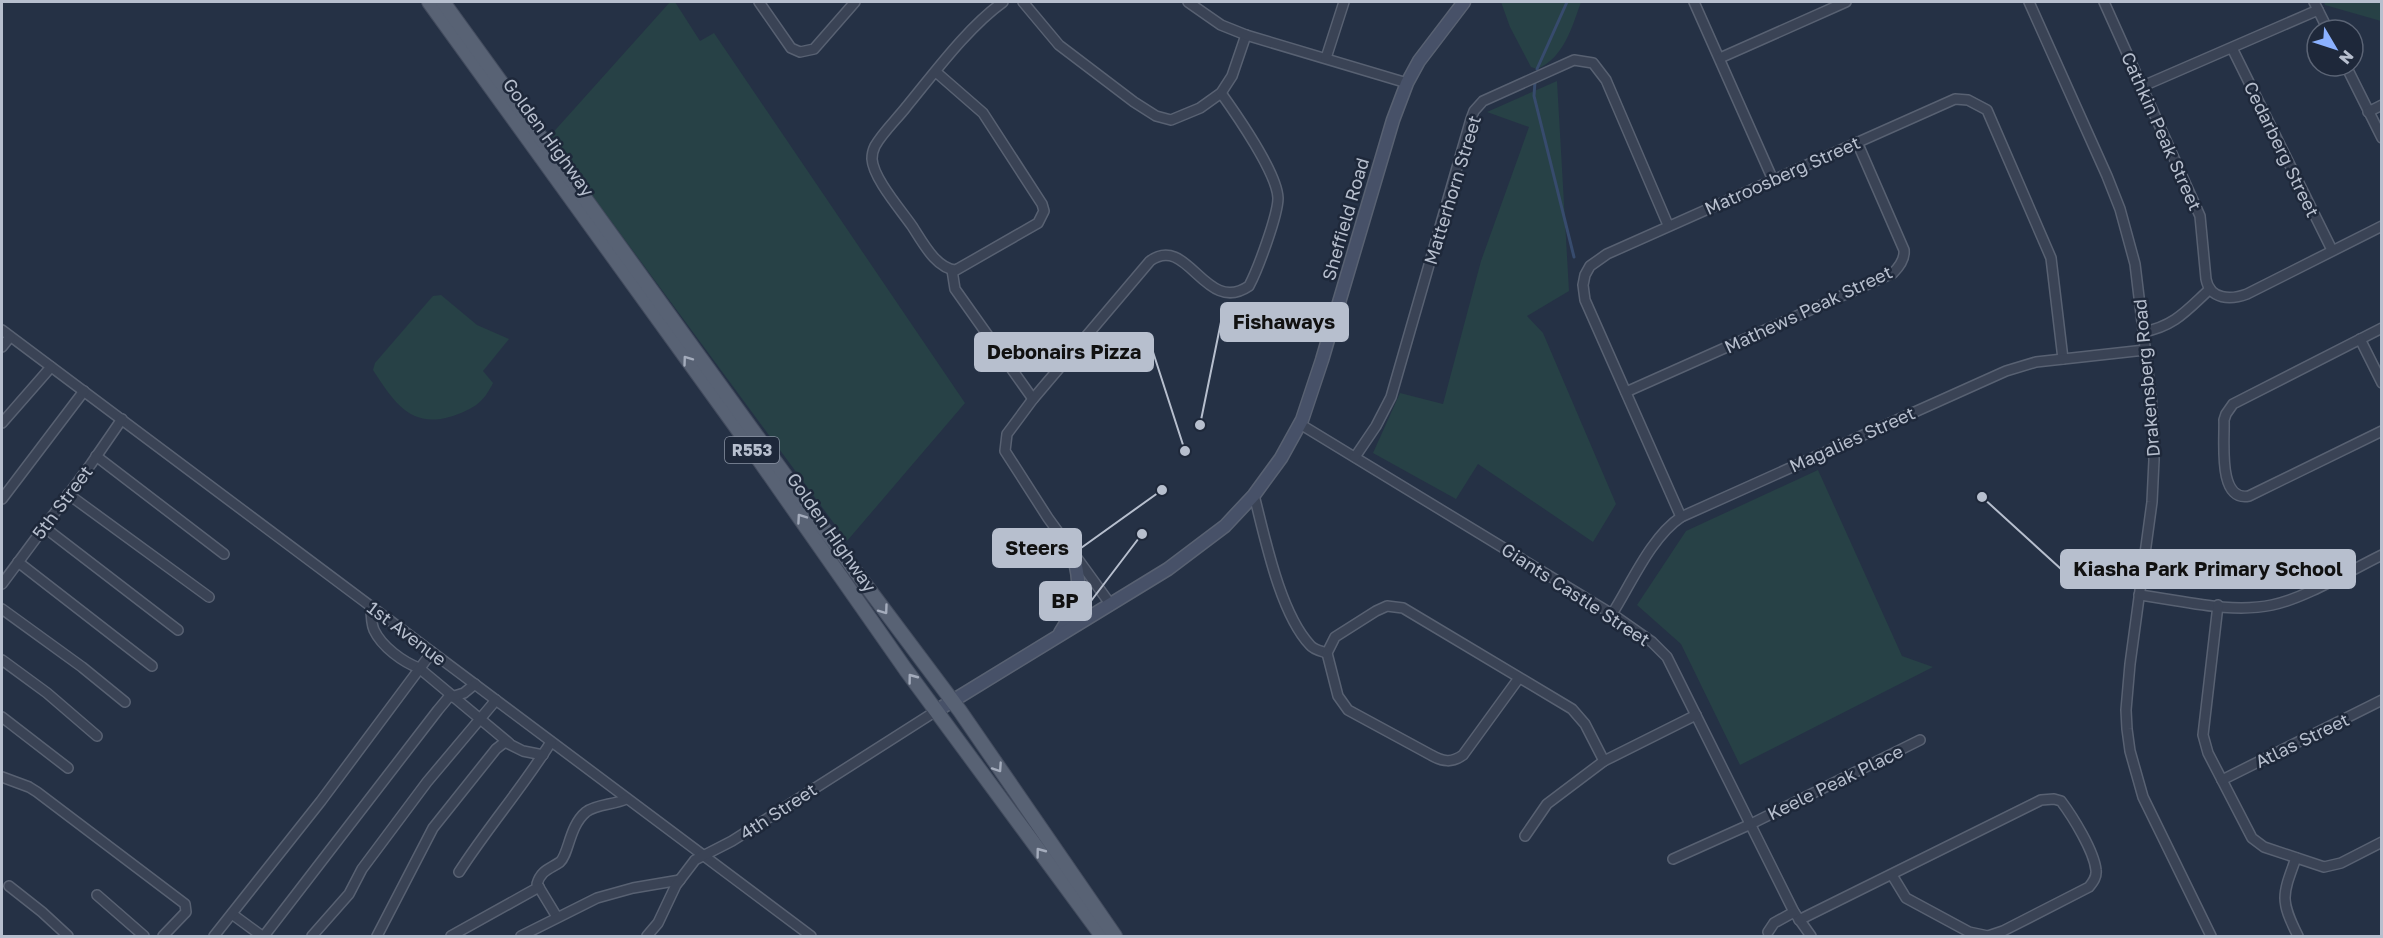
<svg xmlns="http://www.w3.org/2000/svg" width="2383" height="938" font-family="'Golos Text',sans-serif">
	<rect width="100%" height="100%" fill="#253145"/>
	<!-- green -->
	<g fill="#274146">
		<polygon points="670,2 675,2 700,41 714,33 965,403 847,541 549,137"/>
		<path d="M1501,2H1581C1572,27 1564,58 1537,69L1531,67L1510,27Z"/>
		<polygon points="2324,2 2381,2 2381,21 2325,5"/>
		<polygon points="1557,81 1569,291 1527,316 1543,333 1616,504 1593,542 1478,464 1456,499 1373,453 1400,393 1443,404 1481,261 1529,127 1487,112"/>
		<path d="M441,295L477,325L509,339L483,371L493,383C485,399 478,406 461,413C414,432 397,407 373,370L375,363L426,304L433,296Z"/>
		<polygon points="1818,470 1902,656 1933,667 1740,765 1681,644 1637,605 1686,531"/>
	</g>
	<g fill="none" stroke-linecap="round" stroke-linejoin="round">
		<!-- stream -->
		<g stroke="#374b6d" stroke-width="3">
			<polyline points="1537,69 1567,2"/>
			<polyline points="1535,81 1534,96 1574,257"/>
		</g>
		<!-- street casing -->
		<g stroke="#586172" stroke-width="12">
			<g id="street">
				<polyline points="759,2 791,48 800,52 814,49 855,2"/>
				<polyline points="1023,2 1059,45 1134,102 1156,116 1171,120 1200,108 1221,93 1232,76 1246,35"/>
				<polyline points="1188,2 1221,25 1246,35 1407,83"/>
				<polyline points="1694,2 1773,180"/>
				<polyline points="2029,2 2107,176 2120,209 2135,264 2152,405 2154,460 2152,502 2130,664 2126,710 2127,729 2130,751 2143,797 2211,936"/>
				<path d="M2104,2L2200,216L2206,279C2210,300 2231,300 2247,294L2382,226"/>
				<polyline points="2314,2 2328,30"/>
				<polyline points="2232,48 2332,250"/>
				<polyline points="1326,58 1344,2"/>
				<polyline points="1720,58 1846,2"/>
				<polyline points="2346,66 2382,138"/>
				<path d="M936,72L983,113L1042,204L1044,211L1038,223L956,270C936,269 922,241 912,226C901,210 873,178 872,159C872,155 873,150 875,146C883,132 897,119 907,106C935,72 968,27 1003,2"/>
				<polyline points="2143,86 2318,10"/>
				<polyline points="2368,112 2382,105"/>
				<polyline points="952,270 955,289 1033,399"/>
				<path d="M2382,328L2233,404L2226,414L2224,420C2225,440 2217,502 2249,496L2382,431"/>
				<polyline points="2,330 811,936"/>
				<path d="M2143,332C2175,326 2187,310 2210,289"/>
				<polyline points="2360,339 2382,383"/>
				<polyline points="2,347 10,337"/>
				<path d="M1626,392L1893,273C1899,267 1905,259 1904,250L1857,142"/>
				<polyline points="2,423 51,367"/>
				<polyline points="1300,424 1612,614 1652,642 1667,657 1794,912 1811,936"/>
				<polyline points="96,456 224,554"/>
				<polyline points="1355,457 1376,426 1391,397 1471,119 1474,111 1483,101 1574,60 1593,63 1606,80 1668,225"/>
				<polyline points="68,494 209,597"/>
				<path d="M1254,495C1265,538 1280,613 1310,645C1314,650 1321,651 1327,653"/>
				<polyline points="2,499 84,391"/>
				<polyline points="1681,517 1585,300 1583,285 1585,275 1590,266 1607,254 1955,99 1968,100 1987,110 2051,258 2063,359"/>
				<polyline points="44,527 178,630"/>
				<polyline points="18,562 152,666"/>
				<polyline points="2,584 91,464 122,419"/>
				<path d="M2139,595C2181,600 2230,614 2272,605C2306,598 2349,571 2382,555"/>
				<path d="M1111,605L1048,518L1005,451L1007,434L1033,399L1150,261C1188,233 1205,316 1249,286C1258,269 1278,215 1278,198C1277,173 1236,114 1221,93"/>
				<polyline points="2218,605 2203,735 2208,753 2252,838 2264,847 2324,867 2341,863 2382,842"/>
				<path d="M371,606C371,614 371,623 374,630C382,647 403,662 419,668L509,743"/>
				<polyline points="2,609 82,667 125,702"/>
				<path d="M1612,614C1631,584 1651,537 1681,517L2006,371L2036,362L2145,350"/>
				<polyline points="2,660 47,693 97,736"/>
				<path d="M1519,678L1463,755C1452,763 1443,762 1431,755L1348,710L1338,696L1327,653L1335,637L1376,611L1387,606L1403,608L1572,709L1585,724L1604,761"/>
				<polyline points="2,717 68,768"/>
				<polyline points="2,777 29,787 37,792 185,904 186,912 163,936"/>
				<polyline points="2222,780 2382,700"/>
				<polyline points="1525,836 1547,804 1604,761 1696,715"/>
				<path d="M2296,858C2282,896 2280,900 2298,936"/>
				<polyline points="1673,859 1751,824 1920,740"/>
				<path d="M459,872C488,827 523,787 551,742"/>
				<polyline points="9,886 42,912 68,936"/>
				<polyline points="97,895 144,936"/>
				<polyline points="232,914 262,936"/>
				<path d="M557,917L537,884C541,870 550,869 560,862C569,854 569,826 586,812C597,804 614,805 626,799"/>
				<path d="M1799,920L2041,800L2054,799L2061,801C2073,817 2094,851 2096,870C2097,877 2093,882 2089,887L2003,931L1988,936L1969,932L1906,898L1892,875"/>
				<polyline points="1768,932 1774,923 1794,912"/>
				<polyline points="214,936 321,801 432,652"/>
				<polyline points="264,936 438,710 448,698 464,693 475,684"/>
				<polyline points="312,936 349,894 362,869 427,782 496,700"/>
				<polyline points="377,936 433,828 496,749 505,742 523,751 543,755"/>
				<polyline points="451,936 539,887"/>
				<polyline points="521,936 597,898 633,888 680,880"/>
				<polyline points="647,936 658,923 676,885 695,860 732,841 936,711"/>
			</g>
		</g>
		<!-- secondary casing -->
		<g stroke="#586172" stroke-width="15">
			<g id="secondary">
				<path d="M1060,633C1080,602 1083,586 1072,551"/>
				<polyline points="936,711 1168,569 1225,526 1254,495 1281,458 1302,420 1322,360 1393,120 1407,83 1419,61 1464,2"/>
			</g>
		</g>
		<!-- primary casing -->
		<g stroke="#434c5e" stroke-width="16">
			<g id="primary">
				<polyline points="429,2 736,427 906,670 1102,936"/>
				<polyline points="443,2 829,536 960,711 1115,936"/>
			</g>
		</g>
		<!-- street -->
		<use href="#street" stroke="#3a4355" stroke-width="9"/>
		<!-- secondary -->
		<use href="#secondary" stroke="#475168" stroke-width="12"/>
		<!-- primary -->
		<use href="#primary" stroke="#586274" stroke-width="14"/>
	</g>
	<!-- one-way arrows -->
	<defs><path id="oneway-chevron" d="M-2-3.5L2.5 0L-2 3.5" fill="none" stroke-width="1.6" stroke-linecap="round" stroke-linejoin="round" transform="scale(1.5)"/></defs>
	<g stroke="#a4acbc">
		<use href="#oneway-chevron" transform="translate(687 360) rotate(-126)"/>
		<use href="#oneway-chevron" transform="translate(801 518) rotate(-125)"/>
		<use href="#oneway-chevron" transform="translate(884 610) rotate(54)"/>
		<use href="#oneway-chevron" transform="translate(912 678) rotate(-127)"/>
		<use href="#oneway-chevron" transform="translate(998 768) rotate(56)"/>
		<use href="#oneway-chevron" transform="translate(1040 852) rotate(-127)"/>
	</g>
	<g text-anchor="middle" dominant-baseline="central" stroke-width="5" stroke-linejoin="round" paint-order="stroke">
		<!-- shield labels -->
		<rect fill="#1e283a" stroke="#8992a2" stroke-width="1.5" x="725" y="437" width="54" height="26" rx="4.5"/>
		<g font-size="16" font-weight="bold" fill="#b7bfce">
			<text x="752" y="450">R553</text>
		</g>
		<!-- street labels -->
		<g font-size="18" fill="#b7bfce" stroke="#1e283a">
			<text transform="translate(2162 131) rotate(66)">Cathkin Peak Street</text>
			<text transform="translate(549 137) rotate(54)">Golden Highway</text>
			<text transform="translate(2282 149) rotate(64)">Cedarberg Street</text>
			<text transform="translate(1782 175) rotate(-24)">Matroosberg Street</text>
			<text transform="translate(1452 190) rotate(-73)">Matterhorn Street</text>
			<text transform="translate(1345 219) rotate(-74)">Sheffield Road</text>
			<text transform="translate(1808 309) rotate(-25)">Mathews Peak Street</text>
			<text transform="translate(2146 378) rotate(-95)">Drakensberg Road</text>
			<text transform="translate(1852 439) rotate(-24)">Magalies Street</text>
			<text transform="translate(62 502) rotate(-53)">5th Street</text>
			<text transform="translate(832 532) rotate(55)">Golden Highway</text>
			<text transform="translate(1576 594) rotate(33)">Giants Castle Street</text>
			<text transform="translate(407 633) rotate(37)">1st Avenue</text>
			<text transform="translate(2302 740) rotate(-26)">Atlas Street</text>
			<text transform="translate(1835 782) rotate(-26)">Keele Peak Place</text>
			<text transform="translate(778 811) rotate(-33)">4th Street</text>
		</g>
	</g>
	<!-- callouts -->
	<path fill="none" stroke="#b7bfce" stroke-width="2" d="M1200 425L1221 322M1185 451L1153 352M1162 490L1081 548M1982 497L2061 569M1142 534L1091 601"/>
	<g fill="#b7bfce" stroke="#1e283a" stroke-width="2">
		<circle cx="1200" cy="425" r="6"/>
		<circle cx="1185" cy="451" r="6"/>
		<circle cx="1162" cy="490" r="6"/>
		<circle cx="1982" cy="497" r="6"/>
		<circle cx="1142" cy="534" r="6"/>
	</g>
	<g fill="#b7bfce" stroke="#b7bfce" stroke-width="2">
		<rect x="1221" y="303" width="127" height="38" rx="6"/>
		<rect x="975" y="333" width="178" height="38" rx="6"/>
		<rect x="993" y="529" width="88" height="38" rx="6"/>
		<rect x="2061" y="550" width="294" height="38" rx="6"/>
		<rect x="1040" y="582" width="51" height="38" rx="6"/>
	</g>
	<g font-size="20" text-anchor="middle" font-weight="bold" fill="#111">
		<text x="1284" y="329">Fishaways</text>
		<text x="1064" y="359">Debonairs Pizza</text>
		<text x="1037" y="555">Steers</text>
		<text x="2208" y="576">Kiasha Park Primary School</text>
		<text x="1065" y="608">BP</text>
	</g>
	<!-- border -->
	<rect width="2383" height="938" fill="none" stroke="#b7bfce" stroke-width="6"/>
	<!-- north arrow -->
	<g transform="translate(2335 48) rotate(129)"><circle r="28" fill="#1e283a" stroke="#5b6475" stroke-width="1.5"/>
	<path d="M0-4.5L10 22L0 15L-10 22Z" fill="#8bb1ff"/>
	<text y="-9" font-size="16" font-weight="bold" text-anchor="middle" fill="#b7bfce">N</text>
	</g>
</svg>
